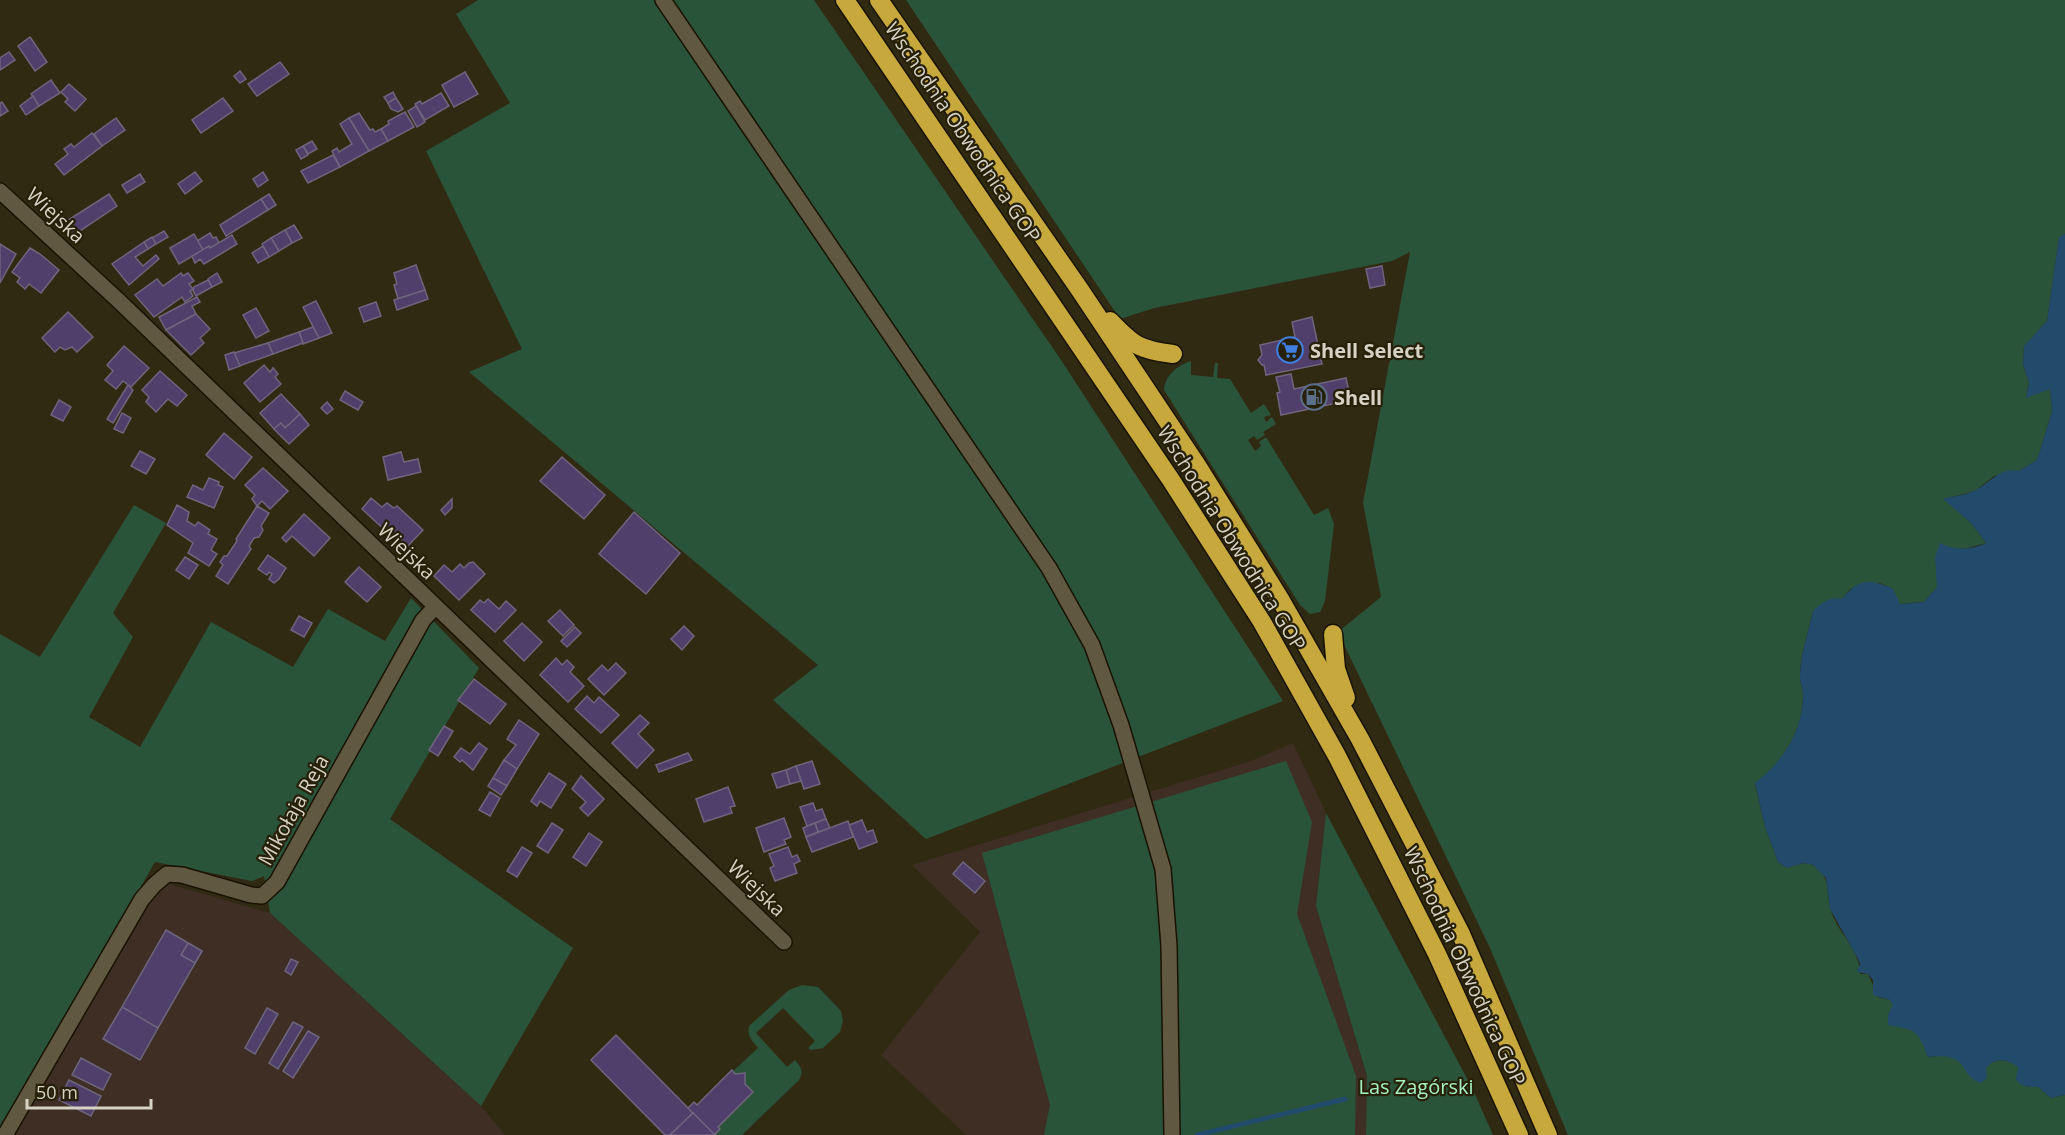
<svg xmlns="http://www.w3.org/2000/svg" width="2065" height="1135" font-family="'Open Sans',sans-serif">
	<rect width="100%" height="100%" fill="#312a13"/>
	<!-- industrial -->
	<g fill="#3e2e23">
		<polygon points="1293,743 1326,813 1316,906 1367,1077 1366,1135 966,1135 881,1055 980,932 912,865 1251,761"/>
		<polygon points="169,884 270,913 481,1106 505,1135 11,1135 150,897"/>
	</g>
	<!-- green -->
	<g fill="#2a543a">
		<polygon points="478,0 814,0 1061,360 1283,701 926,839 773,700 818,665 469,372 522,349 426,151 510,103 456,14"/>
		<path d="M906,0H2065V234L2059,238L2047,321L2024,346L2023,365L2029,382L2026,397L2050,389L2052,412L2037,460L2019,471L1994,476L1975,491L1944,499L1971,523L1986,543L1964,549L1950,548L1937,573V587L1924,602L1899,604L1893,589L1880,583L1850,589L1842,599L1813,611C1809,629 1800,656 1800,675C1799,682 1804,690 1803,697C1802,733 1782,762 1755,784L1765,827L1778,862L1787,868C1796,865 1805,860 1814,866C1831,877 1826,890 1830,907C1835,931 1860,948 1860,974H1868L1878,997L1890,1000L1894,1005L1888,1015L1912,1029L1921,1038L1928,1057L1945,1055L1985,1068C1996,1057 2006,1059 2019,1067L2016,1080L2028,1087H2038L2051,1098L2065,1095V1135H1568L1490,948L1338,632L1381,597L1363,503L1410,252L1392,261L1154,308L1120,319Z"/>
		<path d="M1191,361V375L1213,377L1215,363H1218L1217,378L1230,379L1251,413L1264,404L1271,415L1264,417L1266,422L1272,417L1276,424L1263,432L1265,435L1257,440L1254,436L1248,440L1255,451L1261,446L1259,442L1266,437L1314,515L1328,508L1334,524L1325,601L1320,612L1310,614L1300,605L1164,390C1165,375 1178,365 1191,361Z"/>
		<polygon points="134,505 166,523 113,613 133,637 89,717 140,747 211,622 293,667 328,609 385,641 411,598 479,668 390,819 573,948 481,1106 270,913 264,876 252,881 155,862 0,1131 0,634 40,657"/>
		<polygon points="1286,761 1312,822 1297,914 1356,1076 1355,1135 1044,1135 1050,1105 982,853"/>
		<polygon points="1326,813 1472,1088 1493,1135 1366,1135 1367,1076 1316,906"/>
		<path d="M802,985L818,987L841,1011L843,1021L840,1032L823,1048L811,1050L808,1048L815,1041L783,1008L756,1033L787,1067L795,1060C801,1067 804,1071 799,1080L742,1135H664L758,1048C752,1040 747,1037 749,1026L789,990Z"/>
	</g>
	<!-- water -->
	<path fill="#224a6b" d="M2065,234V1095L2051,1098L2038,1087C2029,1087 2023,1088 2016,1080L2018,1067C2006,1059 1996,1057 1986,1068L1987,1078L1981,1083C1957,1076 1973,1052 1928,1057C1917,1029 1916,1030 1888,1025V1015L1893,1005L1890,1000L1873,995V980L1868,974L1857,972L1860,964L1858,959L1830,909L1826,878L1813,865L1803,863L1787,868L1778,862L1765,827L1755,783C1782,762 1802,733 1803,697C1804,690 1799,682 1800,675C1800,656 1809,630 1813,611C1822,602 1829,597 1842,599C1858,578 1871,579 1893,589L1900,604L1924,602L1937,587L1935,557L1940,543C1955,551 1970,550 1986,543L1971,523L1943,499C1953,496 1967,495 1976,490C1991,482 2000,467 2019,471L2037,460L2052,412L2050,389L2026,398L2029,382L2023,365L2024,346L2047,321L2059,237Z"/>
	<g fill="none" stroke-linecap="round" stroke-linejoin="round">
		<!-- stream -->
		<polyline stroke="#224a6b" stroke-width="5" points="1197,1135 1345,1099"/>
	</g>
	<!-- building -->
	<g fill="#4f3f6a" stroke="#6e657d" stroke-width="1.5">
		<polygon points="30,37 47,62 35,71 18,46"/>
		<polygon points="9,52 15,60 0,70 0,58"/>
		<polygon points="280,62 289,74 257,96 248,84"/>
		<polygon points="240,71 246,79 240,83 234,76"/>
		<polygon points="465,72 478,94 454,107 442,85"/>
		<polygon points="51,80 60,93 39,106 31,94"/>
		<polygon points="69,84 86,99 75,111 65,102 68,99 61,92"/>
		<polygon points="393,92 396,98 388,103 384,97"/>
		<polygon points="441,93 449,106 425,120 415,104 420,101 422,104"/>
		<polygon points="33,96 39,106 26,115 20,106"/>
		<polygon points="223,98 233,111 201,133 192,120"/>
		<polygon points="396,98 403,109 398,112 391,109 388,103"/>
		<polygon points="2,102 8,111 0,116 0,103"/>
		<polygon points="416,106 425,122 417,127 408,111"/>
		<polygon points="405,112 414,127 388,141 381,129 389,124 388,121"/>
		<polygon points="359,113 370,130 373,129 375,132 381,129 388,141 369,151 349,118"/>
		<polygon points="116,118 125,130 102,146 94,134"/>
		<polygon points="349,118 369,151 340,167 332,151 337,148 339,152 352,144 340,124"/>
		<polygon points="92,133 102,146 64,175 55,164 68,154 64,149 71,144 74,147"/>
		<polygon points="312,141 317,149 308,154 303,146"/>
		<polygon points="303,146 308,155 301,159 296,150"/>
		<polygon points="333,155 340,167 308,183 301,171"/>
		<polygon points="195,172 202,181 185,194 178,184"/>
		<polygon points="263,172 268,180 258,187 253,179"/>
		<polygon points="140,174 145,182 127,193 122,185"/>
		<polygon points="109,194 117,206 80,231 80,233 73,239 62,224"/>
		<polygon points="269,194 276,205 268,210 261,199"/>
		<polygon points="261,199 268,210 226,236 220,225"/>
		<polygon points="294,225 302,238 292,243 285,230"/>
		<polygon points="285,230 292,243 279,251 271,238"/>
		<polygon points="164,231 168,237 156,244 152,238"/>
		<polygon points="210,233 213,238 216,237 219,243 210,248 209,246 203,250 197,241"/>
		<polygon points="194,234 203,250 179,264 170,248"/>
		<polygon points="232,235 237,244 204,264 200,259 195,263 192,256 209,246 210,248"/>
		<polygon points="152,237 156,244 148,249 144,242"/>
		<polygon points="271,238 279,251 269,257 262,244"/>
		<polygon points="144,242 148,249 135,257 143,266 156,255 159,259 129,285 112,264"/>
		<polygon points="0,244 16,254 0,283"/>
		<polygon points="263,246 269,257 258,263 252,253"/>
		<polygon points="30,248 40,254 59,270 41,293 29,284 25,289 17,282 20,278 12,272"/>
		<polygon points="416,265 425,290 398,299 394,285 397,284 394,273"/>
		<polygon points="1382,266 1385,285 1370,288 1366,269"/>
		<polygon points="181,273 183,276 188,273 194,281 189,284 193,289 190,291 193,296 185,302 182,297 154,317 135,295 157,279 163,286"/>
		<polygon points="217,273 222,282 212,287 208,279"/>
		<polygon points="208,280 212,287 196,296 193,291 194,287"/>
		<polygon points="425,290 428,299 397,310 394,300"/>
		<polygon points="197,297 200,302 192,306 196,314 166,330 159,317"/>
		<polygon points="316,301 332,333 319,338 303,307"/>
		<polygon points="376,302 381,316 364,322 359,308"/>
		<polygon points="256,308 269,331 256,338 243,315"/>
		<polygon points="68,312 93,337 77,352 72,347 65,350 60,347 55,352 42,338"/>
		<polygon points="196,314 210,329 200,338 204,343 191,355 166,330"/>
		<polygon points="1312,317 1322,364 1266,375 1264,365 1262,365 1258,360 1262,355 1260,345 1295,337 1292,322"/>
		<polygon points="313,327 319,338 303,344 299,332"/>
		<polygon points="299,332 303,343 273,354 268,343"/>
		<polygon points="268,343 273,354 239,366 234,353"/>
		<polygon points="124,346 149,368 131,387 123,381 116,389 105,380 113,371 107,365"/>
		<polygon points="234,352 240,366 229,370 225,355"/>
		<polygon points="264,365 270,372 273,368 278,374 275,377 281,384 260,402 244,383"/>
		<polygon points="160,371 187,395 177,406 168,399 156,412 146,402 149,397 142,390"/>
		<polygon points="1291,374 1294,389 1346,378 1351,400 1281,415 1277,393 1280,392 1276,377"/>
		<polygon points="128,385 133,390 113,423 107,419"/>
		<polygon points="345,391 363,402 358,410 340,400"/>
		<polygon points="281,394 300,414 285,428 281,423 274,429 260,413"/>
		<polygon points="59,400 71,407 63,421 51,415"/>
		<polygon points="327,402 333,409 327,414 321,408"/>
		<polygon points="122,413 131,418 123,433 114,429"/>
		<polygon points="300,414 309,425 289,444 274,429 281,423 285,428"/>
		<polygon points="224,433 252,457 234,479 206,455"/>
		<polygon points="140,451 155,459 146,474 131,466"/>
		<polygon points="401,452 404,462 418,459 421,472 388,480 383,457"/>
		<polygon points="562,457 605,495 584,519 540,481"/>
		<polygon points="263,468 288,491 270,509 262,501 257,506 252,499 255,495 245,485"/>
		<polygon points="209,478 219,482 218,485 223,487 214,508 187,497 193,485 203,490"/>
		<polygon points="371,498 382,507 387,503 394,508 397,506 423,530 405,549 362,509"/>
		<polygon points="452,499 452,508 445,515 441,510"/>
		<polygon points="177,505 189,512 187,521 195,526 198,522 210,530 208,534 217,539 211,550 217,554 209,566 188,553 193,543 167,525"/>
		<polygon points="257,506 269,513 261,526 263,530 259,537 254,538 249,546 251,549 228,584 216,576 223,565 220,562 224,556 227,556 237,541 236,539"/>
		<polygon points="634,512 680,553 646,594 599,554"/>
		<polygon points="304,514 330,538 314,556 292,536 286,542 282,538"/>
		<polygon points="268,555 286,568 279,579 274,583 269,579 272,574 269,572 267,575 258,569"/>
		<polygon points="185,557 198,565 189,579 176,570"/>
		<polygon points="473,562 485,574 459,600 434,576 444,565 452,572 460,564 464,568 469,563"/>
		<polygon points="359,567 381,587 367,602 345,582"/>
		<polygon points="488,599 499,609 506,601 516,610 495,632 471,610 480,600 484,603"/>
		<polygon points="560,610 574,625 563,636 548,621"/>
		<polygon points="299,616 312,623 304,637 291,630"/>
		<polygon points="522,623 542,642 524,661 504,641"/>
		<polygon points="684,626 694,636 682,650 671,639"/>
		<polygon points="575,627 581,633 567,647 561,641"/>
		<polygon points="556,658 562,665 567,660 574,667 570,672 584,686 568,702 540,675"/>
		<polygon points="616,663 626,673 604,695 588,679 602,665 608,671"/>
		<polygon points="474,679 506,704 490,724 458,700"/>
		<polygon points="587,696 594,703 599,697 619,715 601,733 575,709"/>
		<polygon points="640,715 649,723 638,734 654,750 637,768 612,743"/>
		<polygon points="519,720 539,734 517,769 504,760 516,745 507,739"/>
		<polygon points="444,726 453,731 438,756 429,750"/>
		<polygon points="479,743 487,749 473,770 462,760 460,762 454,757 461,748 470,754"/>
		<polygon points="688,753 692,760 659,772 656,765"/>
		<polygon points="504,760 517,769 507,786 493,778"/>
		<polygon points="812,761 820,784 804,789 796,766"/>
		<polygon points="796,766 801,781 790,784 786,770"/>
		<polygon points="786,770 790,784 777,788 772,774"/>
		<polygon points="549,773 566,784 551,808 540,801 537,806 531,801"/>
		<polygon points="581,776 604,799 588,816 580,808 586,802 572,789"/>
		<polygon points="493,778 507,786 501,795 488,786"/>
		<polygon points="728,787 735,806 730,807 732,813 704,822 696,799"/>
		<polygon points="490,792 500,798 490,816 479,810"/>
		<polygon points="813,803 816,811 822,809 826,819 807,826 800,807"/>
		<polygon points="784,818 791,837 784,840 786,844 764,852 756,828"/>
		<polygon points="826,819 830,828 818,832 815,823"/>
		<polygon points="862,820 867,832 873,830 877,842 859,849 849,825"/>
		<polygon points="848,821 853,837 812,852 806,837"/>
		<polygon points="552,823 563,830 548,853 537,846"/>
		<polygon points="815,823 818,832 806,837 803,828"/>
		<polygon points="589,833 602,842 586,866 573,857"/>
		<polygon points="522,847 532,853 517,877 507,871"/>
		<polygon points="788,847 792,857 797,855 800,861 794,864 797,873 775,881 770,868 774,866 769,854"/>
		<polygon points="963,862 985,881 975,893 953,874"/>
		<polygon points="166,930 202,951 158,1028 122,1007"/>
		<polygon points="188,943 202,951 195,963 181,955"/>
		<polygon points="291,959 298,962 291,975 285,971"/>
		<polygon points="122,1007 158,1028 140,1060 103,1039"/>
		<polygon points="267,1008 278,1014 255,1054 245,1048"/>
		<polygon points="293,1022 303,1027 278,1069 269,1063"/>
		<polygon points="308,1031 319,1037 293,1078 283,1071"/>
		<polygon points="616,1035 693,1113 670,1135 665,1135 591,1060"/>
		<polygon points="81,1058 111,1074 103,1090 72,1075"/>
		<polygon points="732,1070 735,1074 745,1073 745,1084 753,1092 718,1127 720,1129 714,1135 688,1108 694,1102 697,1105"/>
		<polygon points="69,1080 101,1096 91,1116 59,1100"/>
		<polygon points="693,1113 715,1135 670,1135"/>
	</g>
	<g fill="none" stroke-linecap="round" stroke-linejoin="round">
		<!-- street casing -->
		<g stroke="#191200" stroke-width="18">
			<g id="street">
				<polyline points="663,0 1049,568 1092,645 1121,725 1163,869 1169,946 1172,1135"/>
				<polyline points="0,191 120,302 784,942"/>
				<polyline points="5,1135 142,899 154,885 167,874 182,875 251,895 262,896 277,882 423,620 435,607"/>
			</g>
		</g>
		<!-- highway casing -->
		<g stroke="#191200" stroke-width="21">
			<g id="highway">
				<polyline points="845,0 1171,480 1262,622 1337,756 1437,954 1519,1135"/>
				<polyline points="879,0 1080,290 1198,467 1280,599 1360,739 1461,934 1548,1135"/>
				<path d="M1110,321C1133,345 1139,350 1173,354"/>
				<polyline points="1333,634 1336,669 1346,698"/>
			</g>
		</g>
		<!-- street -->
		<use href="#street" stroke="#605840" stroke-width="15"/>
		<!-- highway -->
		<use href="#highway" stroke="#c6a83c" stroke-width="18"/>
	</g>
	<!-- icons -->
	<defs>
		<g id="supermarket-ring" transform="scale(1.35)"><circle r="9.5" fill="#272009" stroke="#3f7fe0" stroke-width="1.5"/><path d="M-6-5.5h2.5l.6 2H6L4.5 2H-2.5L-4.4-4H-6ZM-1.5 3.2a1.3 1.3 0 1 0 .1 0ZM3 3.2a1.3 1.3 0 1 0 .1 0Z" fill="#3f7fe0"/></g>
		<g id="fuel-ring" transform="scale(1.35)"><circle r="9.5" fill="#272009" stroke="#5c6f8a" stroke-width="1.5"/><path d="M-5.5-6h7V0h2V4h1.3V-2.5L3-4.5l.8-.8L6-3V5H2.5V1h-1V6h-7ZM-4.2-4.7v3.2H.2V-4.7Z" fill="#5c6f8a"/></g>
	</defs>
	<g fill-rule="evenodd">
		<use href="#supermarket-ring" x="1290" y="350"/>
		<use href="#fuel-ring" x="1314" y="397"/>
	</g>
	<g text-anchor="middle" dominant-baseline="central" stroke-width="4.5" stroke-linejoin="round" paint-order="stroke">
		<!-- street labels -->
		<g font-size="20" fill="#d6d2c4" stroke="#272009">
			<text transform="translate(963 132) rotate(56)">Wschodnia Obwodnica GOP</text>
			<text transform="translate(56 215) rotate(43)">Wiejska</text>
			<text transform="translate(1232 538) rotate(58)">Wschodnia Obwodnica GOP</text>
			<text transform="translate(407 551) rotate(44)">Wiejska</text>
			<text transform="translate(293 810) rotate(-61)">Mikołaja Reja</text>
			<text transform="translate(757 888) rotate(44)">Wiejska</text>
			<text transform="translate(1465 966) rotate(65)">Wschodnia Obwodnica GOP</text>
		</g>
		<!-- poi labels -->
		<g font-size="20" font-weight="bold" fill="#d6d2c4" stroke="#272009" text-anchor="start">
			<text x="1310" y="350">Shell Select</text>
			<text x="1334" y="397">Shell</text>
		</g>
		<!-- park labels -->
		<g font-size="20" fill="#a5f1bf" stroke="#272009">
			<text x="1416" y="1086">Las Zagórski</text>
		</g>
	</g>
	<!-- scale -->
	<path d="M27 1099v9h124v-9" fill="none" stroke="#d6d2c4" stroke-width="3"/>
	<text x="36" y="1099" font-size="18" fill="#d6d2c4" stroke="#272009" stroke-width="4.5" paint-order="stroke">50 m</text>
</svg>
